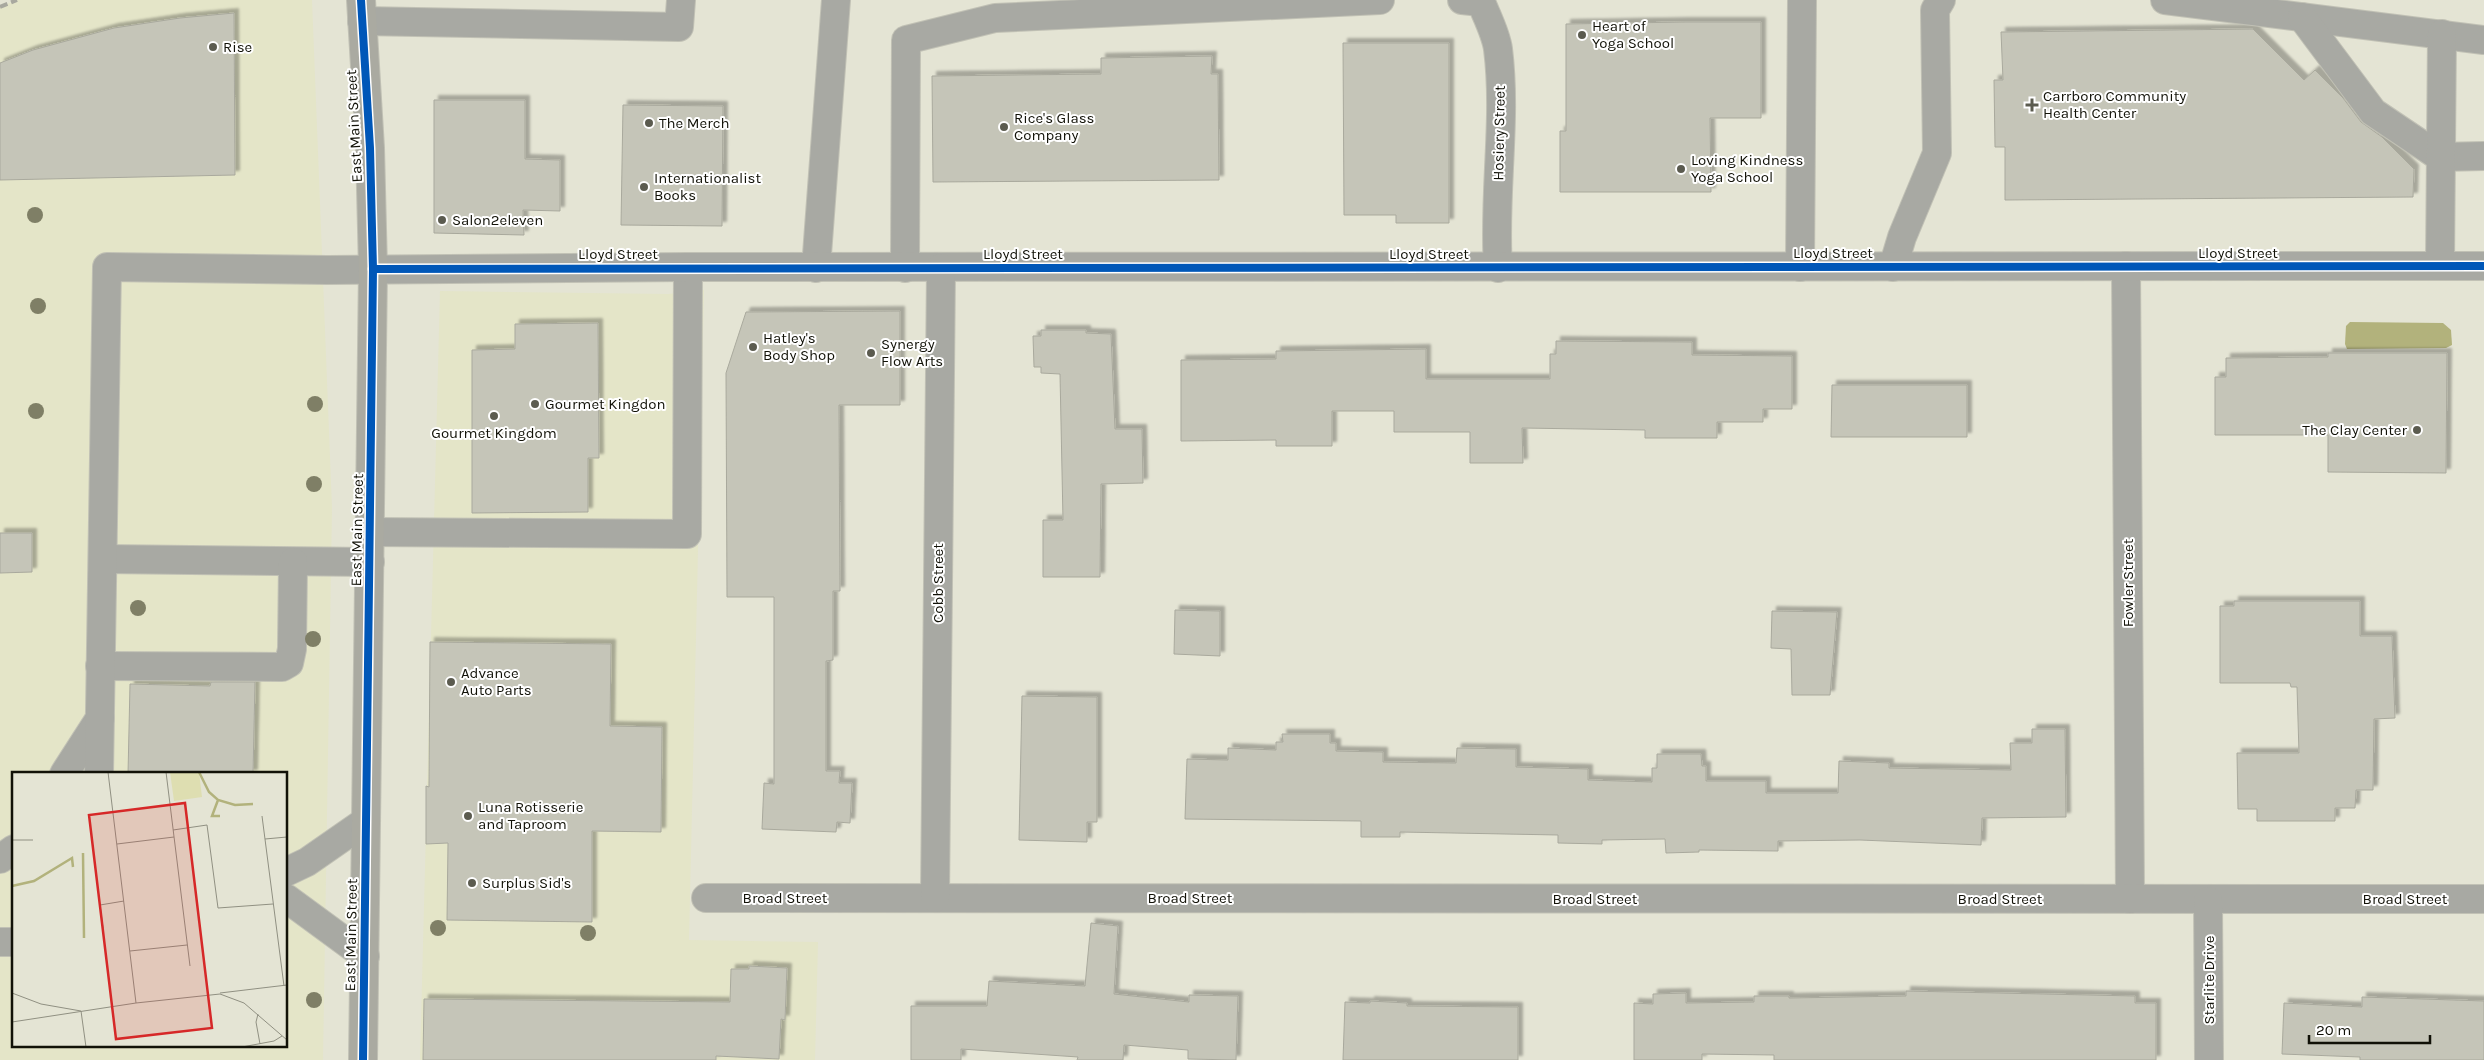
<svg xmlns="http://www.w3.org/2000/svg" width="2484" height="1060" font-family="Karla,sans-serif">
	<defs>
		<filter id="shadow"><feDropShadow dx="4.5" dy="-4.5" stdDeviation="1" flood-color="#0004"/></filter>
	</defs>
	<rect width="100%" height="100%" fill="#e4e4d4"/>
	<!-- built -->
	<g fill="#e4e5c8" fill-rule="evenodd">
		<path d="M17,0H312L332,508L323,1060H0V7ZM14,774H286V1046H14Z"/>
		<polygon points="704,290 689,940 818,942 815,1060 420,1060 440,291 668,294"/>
	</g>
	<!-- water -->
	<polygon fill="#b2b27c" points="2350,322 2443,323 2451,330 2452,345 2446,348 2347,349 2345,344 2346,326"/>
	<!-- building -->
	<g fill="#c5c5b8" stroke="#a9a99d" filter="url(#shadow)">
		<polygon points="234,13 235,175 0,180 0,63 33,50 114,28 180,18"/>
		<polygon points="1685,22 1761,22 1761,118 1710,118 1711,192 1560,192 1560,131 1566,131 1566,24"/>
		<polygon points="2253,29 2304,80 2315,70 2343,98 2361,122 2382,137 2414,169 2413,197 2005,200 2005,147 1995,147 1994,80 2003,80 2001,32"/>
		<polygon points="1343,43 1449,43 1449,223 1396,223 1396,215 1344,215"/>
		<polygon points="1212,56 1211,74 1218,74 1219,180 933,182 932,76 1101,74 1101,58"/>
		<polygon points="434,100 525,100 525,159 560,160 560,211 523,210 524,235 434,233"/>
		<polygon points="623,105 723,106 722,226 621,225"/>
		<polygon points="900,311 900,405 839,405 840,591 833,591 833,660 826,661 826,771 840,771 839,783 852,783 850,823 837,822 836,832 762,829 764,783 774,784 774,597 727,597 726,373 746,312"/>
		<polygon points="598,323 599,458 588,458 588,512 472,513 472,350 515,349 515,324"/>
		<polygon points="1041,330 1086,330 1086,333 1111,334 1115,429 1142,429 1143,483 1101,484 1100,577 1043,577 1043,520 1063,520 1060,374 1041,373 1041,367 1034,367 1033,336 1041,336"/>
		<polygon points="1556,341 1692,342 1692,355 1792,356 1792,409 1763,409 1763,422 1717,422 1717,438 1645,438 1645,430 1522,428 1523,463 1470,463 1470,432 1394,432 1394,411 1332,411 1332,446 1276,446 1276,440 1181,441 1181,360 1276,359 1276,351 1426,349 1426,379 1550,379 1550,354 1556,354"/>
		<polygon points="2328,353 2447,353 2446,473 2328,472 2328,435 2215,435 2215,377 2226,377 2226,358 2328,357"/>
		<polygon points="1832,385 1967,385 1967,437 1831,437"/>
		<polygon points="0,533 32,533 32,572 0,573"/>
		<polygon points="2234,601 2360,601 2360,636 2392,636 2395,718 2374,719 2373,790 2356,790 2355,808 2335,808 2335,821 2257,821 2257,809 2238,809 2237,753 2299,753 2297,687 2291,687 2290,683 2220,683 2220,606 2234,606"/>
		<polygon points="1175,610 1220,611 1220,656 1174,654"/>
		<polygon points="1772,611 1837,612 1830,695 1792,695 1791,649 1771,648"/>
		<polygon points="430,642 611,644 610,726 662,727 661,832 592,831 592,922 447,920 448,843 426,844 426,786 429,787"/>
		<polygon points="211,682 255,682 253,774 128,774 130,684 210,686"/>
		<polygon points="1022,696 1097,697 1097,822 1087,822 1087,842 1019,840"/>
		<polygon points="2032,729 2065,729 2066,817 1982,818 1981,845 1860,840 1778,841 1778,851 1699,850 1699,852 1666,853 1665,839 1602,840 1602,844 1558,843 1558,835 1400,832 1400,837 1361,837 1361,821 1185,819 1187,759 1228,760 1228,748 1276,750 1276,742 1283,742 1282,734 1330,734 1330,743 1336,743 1336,751 1383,752 1383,762 1456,763 1457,748 1516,749 1516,767 1588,769 1588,780 1652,782 1652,768 1657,768 1657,754 1701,754 1702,766 1706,766 1706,781 1766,781 1766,793 1838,793 1839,761 1889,763 1889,768 2011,770 2010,743 2032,743"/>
		<polygon points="1091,923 1118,926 1114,994 1189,1002 1189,995 1238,996 1236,1060 1188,1059 1188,1050 1124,1045 1123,1060 1077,1060 1078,1057 961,1049 961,1060 911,1060 911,1006 987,1006 989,981 1085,986"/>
		<polygon points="749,966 787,968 785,1020 781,1019 779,1059 716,1056 716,1060 423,1060 424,999 730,1002 731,969 749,969"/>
		<polygon points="1906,991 2135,996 2135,1003 2156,1003 2156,1060 1774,1060 1774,1055 1702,1054 1702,1060 1634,1060 1634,1003 1653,1004 1653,994 1686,993 1686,1003 1754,1002 1754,996 1789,996 1789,998 1906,996"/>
		<polygon points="2362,997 2484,1001 2484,1060 2360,1060 2360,1057 2282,1054 2284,1003 2362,1007"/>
		<polygon points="1370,1001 1407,1003 1407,1006 1518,1007 1518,1060 1343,1060 1345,1002 1370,1003"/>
	</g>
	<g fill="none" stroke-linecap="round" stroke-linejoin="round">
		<!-- minor casing -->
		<g stroke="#c1c1b5" stroke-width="30">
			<g id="minor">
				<path d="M1462,0L1481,2C1487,17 1496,34 1498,49C1507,120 1493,195 1498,268"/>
				<polyline points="2165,0 2484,40"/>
				<polyline points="2302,17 2373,112 2440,157 2484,156"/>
				<polyline points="362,21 679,27 681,0"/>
				<polyline points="2126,266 2130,899"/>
				<polyline points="2440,266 2442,34"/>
				<polyline points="1800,267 1802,0"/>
				<polyline points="1893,267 1902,237 1937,153 1935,10 1941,0"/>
				<polyline points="816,268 836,0"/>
				<polyline points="905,268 906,40 995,18 1380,0"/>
				<polyline points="371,532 687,534 688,267"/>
				<polyline points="103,559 370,562"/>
				<polyline points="100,666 282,667 289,663 292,649 293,562"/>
				<polyline points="64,774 100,718"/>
				<polyline points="99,774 107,267 327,270 688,267 2484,266"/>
				<polyline points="0,859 14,849"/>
				<polyline points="286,872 307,862 366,821"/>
				<polyline points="286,898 365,956"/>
				<polyline points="706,898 2484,899"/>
				<polyline points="935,898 941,268"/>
				<polyline points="2208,901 2209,1060"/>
				<polyline points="0,942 14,942"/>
			</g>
		</g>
		<!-- major casing -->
		<g stroke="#c1c1b5" stroke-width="30">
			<polyline id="major" points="361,0 370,148 373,269 363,1060"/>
		</g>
		<!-- minor -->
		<use href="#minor" stroke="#a8a9a3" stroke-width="28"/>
		<!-- major -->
		<use href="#major" stroke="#aaaaa1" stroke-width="28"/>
		<!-- rail -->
		<polyline stroke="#a8a89f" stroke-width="4" stroke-dasharray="8 4" stroke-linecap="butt" points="0,7 17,0"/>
		<!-- cycleway casing -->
		<g stroke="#fff" stroke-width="11">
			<g id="cycleway">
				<polyline points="361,0 370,148 373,269 363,1060"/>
				<polyline points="373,269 2484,266"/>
			</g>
		</g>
		<!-- cycleway -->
		<use href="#cycleway" stroke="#0057b8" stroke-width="8"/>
	</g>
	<!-- trees -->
	<g fill="#7f7f66">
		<circle cx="35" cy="215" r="8"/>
		<circle cx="38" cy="306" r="8"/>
		<circle cx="315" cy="404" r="8"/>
		<circle cx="36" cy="411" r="8"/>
		<circle cx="314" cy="484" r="8"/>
		<circle cx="138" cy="608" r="8"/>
		<circle cx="313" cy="639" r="8"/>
		<circle cx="438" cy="928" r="8"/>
		<circle cx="588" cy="933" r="8"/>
		<circle cx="314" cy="1000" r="8"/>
	</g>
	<!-- markers -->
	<g fill="#5b5b4f" stroke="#fff" stroke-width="2">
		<circle cx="1582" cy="35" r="5"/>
		<circle cx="213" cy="47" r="5"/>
		<path d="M2029.5 97.5h5v5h5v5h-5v5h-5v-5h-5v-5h5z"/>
		<circle cx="649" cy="123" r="5"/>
		<circle cx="1004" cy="127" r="5"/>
		<circle cx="1681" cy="169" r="5"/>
		<circle cx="644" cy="187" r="5"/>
		<circle cx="442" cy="220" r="5"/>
		<circle cx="753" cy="347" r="5"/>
		<circle cx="871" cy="353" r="5"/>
		<circle cx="535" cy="404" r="5"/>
		<circle cx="494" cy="416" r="5"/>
		<circle cx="2417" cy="430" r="5"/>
		<circle cx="451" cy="682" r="5"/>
		<circle cx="468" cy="816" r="5"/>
		<circle cx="472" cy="883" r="5"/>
	</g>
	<g text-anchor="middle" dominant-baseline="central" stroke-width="4" stroke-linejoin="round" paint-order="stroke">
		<!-- poi labels -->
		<g font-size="15" fill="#111107" stroke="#fff" text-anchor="start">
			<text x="1592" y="26">Heart of<tspan x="1592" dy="17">Yoga School</tspan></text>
			<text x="223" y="47">Rise</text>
			<text x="2043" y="96">Carrboro Community<tspan x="2043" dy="17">Health Center</tspan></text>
			<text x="1014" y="118">Rice's Glass<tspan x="1014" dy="17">Company</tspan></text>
			<text x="659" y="123">The Merch</text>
			<text x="1691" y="160">Loving Kindness<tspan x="1691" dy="17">Yoga School</tspan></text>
			<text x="654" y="178">Internationalist<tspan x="654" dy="17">Books</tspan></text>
			<text x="452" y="220">Salon2eleven</text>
			<text x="763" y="338">Hatley's<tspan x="763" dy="17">Body Shop</tspan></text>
			<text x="881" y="344">Synergy<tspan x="881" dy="17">Flow Arts</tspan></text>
			<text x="545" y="404">Gourmet Kingdon</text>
			<text x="2407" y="430" text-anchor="end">The Clay Center</text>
			<text x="494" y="433" text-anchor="middle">Gourmet Kingdom</text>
			<text x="461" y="673">Advance<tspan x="461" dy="17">Auto Parts</tspan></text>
			<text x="478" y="807">Luna Rotisserie<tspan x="478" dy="17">and Taproom</tspan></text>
			<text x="482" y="883">Surplus Sid's</text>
		</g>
		<!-- street labels -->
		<g font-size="15" fill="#111107" stroke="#fff">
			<text transform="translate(354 126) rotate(-93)">East Main Street</text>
			<text transform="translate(1499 133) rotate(-89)">Hosiery Street</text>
			<text x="1833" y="253">Lloyd Street</text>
			<text x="2238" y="253">Lloyd Street</text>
			<text x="618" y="254">Lloyd Street</text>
			<text x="1023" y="254">Lloyd Street</text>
			<text x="1429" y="254">Lloyd Street</text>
			<text transform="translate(357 530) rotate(-89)">East Main Street</text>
			<text transform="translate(938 583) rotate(-90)">Cobb Street</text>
			<text transform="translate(2128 583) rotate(-90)">Fowler Street</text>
			<text x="785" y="898">Broad Street</text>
			<text x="1190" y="898">Broad Street</text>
			<text x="1595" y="899">Broad Street</text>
			<text x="2000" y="899">Broad Street</text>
			<text x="2405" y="899">Broad Street</text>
			<text transform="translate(351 935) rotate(-89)">East Main Street</text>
			<text transform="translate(2209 980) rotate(-90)">Starlite Drive</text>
		</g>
	</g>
	<!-- overview -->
	<g transform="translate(12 772)">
		<rect width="275" height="275" fill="#e4e4d4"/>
		<path d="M158,0H187L190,25L162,29Z" fill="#dedeb1"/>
		<path fill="none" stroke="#b2b27c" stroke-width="2.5" d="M187,0L197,20L206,28L223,33L241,32M206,28L200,44H208M71,81L72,166M0,114L22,109L60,86L61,95"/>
		<path fill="none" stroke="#909082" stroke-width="1" d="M96,0L124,231M154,0L178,194M250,44L272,214M161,58L195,53L206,136L261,132M253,67L275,65M0,68H21M105,72L162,65M91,156L88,133L112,129M118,179L175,173M0,221L29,232L69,239L74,275M208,221L275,213M246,242L244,250L248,272M0,250L124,231L208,222L232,231L275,268M230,275L262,269L270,264"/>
		<path fill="#d62828" fill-opacity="0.15" stroke="#d62828" stroke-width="2.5" d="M173,31L200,256L104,267L77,43Z"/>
		<rect width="275" height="275" fill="none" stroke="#111107" stroke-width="2.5"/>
	</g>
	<!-- scale -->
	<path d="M2309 1035v8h121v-8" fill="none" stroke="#111107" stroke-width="2.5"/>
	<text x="2316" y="1035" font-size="15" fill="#111107" stroke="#ffffff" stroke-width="4" paint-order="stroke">20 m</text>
</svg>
